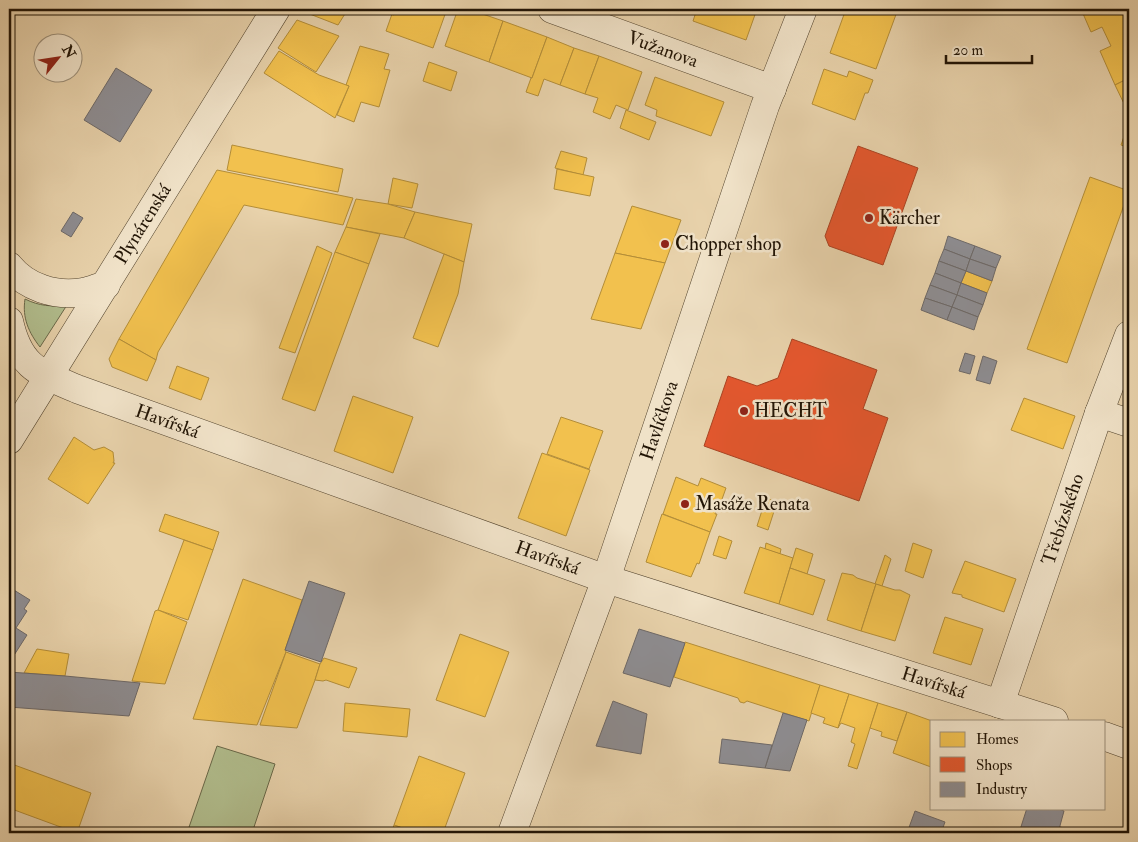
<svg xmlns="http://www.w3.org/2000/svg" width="1138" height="842" font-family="'IM FELL Double Pica',serif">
	<rect width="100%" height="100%" fill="#e8d2ab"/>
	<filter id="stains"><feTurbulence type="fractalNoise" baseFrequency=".004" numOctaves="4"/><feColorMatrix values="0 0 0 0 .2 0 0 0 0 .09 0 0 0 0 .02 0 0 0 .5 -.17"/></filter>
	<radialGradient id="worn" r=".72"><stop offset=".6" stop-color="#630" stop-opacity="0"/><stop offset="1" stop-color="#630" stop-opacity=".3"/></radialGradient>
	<!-- green -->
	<g fill="#b1bd8d" stroke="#696849">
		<path d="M25,299C39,306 52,307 67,305L40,347C29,333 22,318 25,299Z"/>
		<polygon points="217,746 275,764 252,833 187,833"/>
	</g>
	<!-- homes -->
	<g fill="#f2c14e" stroke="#b38d38">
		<polygon points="304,9 348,9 338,25 302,11"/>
		<polygon points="396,9 447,9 433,48 386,31 392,14 394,15"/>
		<polygon points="458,9 468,9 503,21 489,62 445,46"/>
		<polygon points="697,9 757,9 746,40 693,21"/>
		<polygon points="846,9 898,9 876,69 830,53"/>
		<polygon points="1081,9 1129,9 1129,78 1115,85 1100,51 1111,46 1102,27 1091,32"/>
		<polygon points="297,20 339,36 316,72 278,48"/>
		<polygon points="503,21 547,37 532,78 489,62"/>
		<polygon points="547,37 574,48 560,85 544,79 538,96 526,92 531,78 532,78"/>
		<polygon points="360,46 389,54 384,69 390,70 379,107 361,102 354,122 337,115 349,86 346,85"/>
		<polygon points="574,48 599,56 585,94 560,85"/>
		<polygon points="279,51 319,75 349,86 335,118 264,73"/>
		<polygon points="599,56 642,72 628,110 616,105 610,119 593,112 598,98 585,94"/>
		<polygon points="429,62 457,72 451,91 423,81"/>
		<polygon points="824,69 847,77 849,71 873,80 868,93 865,93 855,120 812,104"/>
		<polygon points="655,77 724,102 711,136 656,116 657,110 645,105"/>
		<polygon points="1129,78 1129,114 1115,85"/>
		<polygon points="626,110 656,122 649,140 620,128"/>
		<polygon points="1129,122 1129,148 1121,145"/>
		<polygon points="232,145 343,169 338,192 227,170"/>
		<polygon points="561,151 587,158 583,175 555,168"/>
		<polygon points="557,169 594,177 590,196 554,189"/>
		<polygon points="217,170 353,198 343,225 244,205 158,352 156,360 119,339"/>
		<polygon points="1090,177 1129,191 1067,363 1027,349"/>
		<polygon points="393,178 418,184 412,208 388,204"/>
		<polygon points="356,199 388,204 415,212 404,238 346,227"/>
		<polygon points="632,206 681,220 665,263 615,253"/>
		<polygon points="415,212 472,224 464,262 404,238"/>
		<polygon points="346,227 380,234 369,264 335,252"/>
		<polygon points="317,246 332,253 295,353 279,348"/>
		<polygon points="335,252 369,264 315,411 282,399"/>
		<polygon points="615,253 665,263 641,329 591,319"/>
		<polygon points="444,254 464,262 458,294 438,347 413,338"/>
		<polygon points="966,271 992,281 987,293 961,283"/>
		<polygon points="119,339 156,360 147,381 112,367 109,359"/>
		<polygon points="177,366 209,378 201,400 169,388"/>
		<polygon points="353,396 413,417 393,473 334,451"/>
		<polygon points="1024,398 1075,416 1063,449 1011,430"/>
		<polygon points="561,417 603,431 589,469 547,454"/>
		<polygon points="74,437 94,450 104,447 113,452 114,461 113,463 115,463 88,504 48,479"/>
		<polygon points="542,453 590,470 566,536 518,518"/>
		<polygon points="676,477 698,486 701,478 726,488 721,502 719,501 715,514 717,514 710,532 663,514"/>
		<polygon points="766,498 777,502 768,530 757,526"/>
		<polygon points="165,514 219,532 213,550 159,531"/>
		<polygon points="662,514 710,532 699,564 697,563 691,577 646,562"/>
		<polygon points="719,536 732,541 726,559 713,555"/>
		<polygon points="184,540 213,550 188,620 158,610"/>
		<polygon points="766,543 781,549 780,554 765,549"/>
		<polygon points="913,543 932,550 923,578 905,571"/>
		<polygon points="760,547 793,558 779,604 744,593"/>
		<polygon points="796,548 813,554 807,574 790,568"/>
		<polygon points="885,555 891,559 882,586 875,584"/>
		<polygon points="965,561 1016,579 1004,612 962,597 962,595 952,593"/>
		<polygon points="790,568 825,580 813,615 779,604"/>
		<polygon points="842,573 853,575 857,578 876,584 861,631 827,620"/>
		<polygon points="243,579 302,600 285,650 286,652 257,725 193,719"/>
		<polygon points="876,584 895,590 900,590 910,595 895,641 861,631"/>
		<polygon points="158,610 187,622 165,684 132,681 155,611"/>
		<polygon points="945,617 983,629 971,665 933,653"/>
		<polygon points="460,634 509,652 485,717 436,700"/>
		<polygon points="685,642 820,685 809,721 747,701 744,703 740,702 738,698 674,677"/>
		<polygon points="37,649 69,654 65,676 24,673"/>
		<polygon points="286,652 320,664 315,680 297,728 260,725"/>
		<polygon points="324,658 357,668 349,688 326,680 323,681 315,680 320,664"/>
		<polygon points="820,685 849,694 838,728 823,723 825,718 811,713"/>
		<polygon points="849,694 878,703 857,769 848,766 855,744 851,742 855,728 841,723 838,728"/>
		<polygon points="345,703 410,709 407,737 343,731"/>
		<polygon points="878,703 907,712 897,741 881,736 882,732 870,728"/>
		<polygon points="907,712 932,721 931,767 893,753"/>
		<polygon points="419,756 465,773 443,833 416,833 394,825"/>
		<polygon points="9,763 91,793 77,833 9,808"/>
		<polygon points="394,825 416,833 391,833"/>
	</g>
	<!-- shops -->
	<g fill="#e4572e" stroke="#aa4322">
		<polygon points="858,146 918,168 883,265 829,246 825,236"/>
		<polygon points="792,339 877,370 863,409 888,418 859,501 704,446 728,376 757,386 778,378"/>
	</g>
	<!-- industry -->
	<g fill="#8d8d92" stroke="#6d6968">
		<polygon points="116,68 152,90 120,142 84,120"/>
		<polygon points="73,212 83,218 71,237 61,231"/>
		<polygon points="948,236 975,246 970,259 944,249"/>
		<polygon points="975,246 1001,256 996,268 970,259"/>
		<polygon points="944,249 970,259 966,271 939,261"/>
		<polygon points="970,259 996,268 992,281 966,271"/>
		<polygon points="939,261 966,271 961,283 935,273"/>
		<polygon points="935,273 961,283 957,295 930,285"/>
		<polygon points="961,283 987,293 983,305 957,295"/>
		<polygon points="930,285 957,295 952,307 925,298"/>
		<polygon points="957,295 983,305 978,317 952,307"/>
		<polygon points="925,298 952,307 947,320 921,310"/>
		<polygon points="952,307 978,317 974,330 947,320"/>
		<polygon points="965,353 975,356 970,374 959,371"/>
		<polygon points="983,356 997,361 990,384 976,380"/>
		<polygon points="309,581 345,593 321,662 285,650"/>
		<polygon points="9,587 30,600 24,609 27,611 16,628 27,635 9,663"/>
		<polygon points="639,629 685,643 670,687 623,673"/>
		<polygon points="9,672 65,676 140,683 129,716 9,707"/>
		<polygon points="613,701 647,714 641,754 596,746"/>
		<polygon points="783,713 807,720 790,771 765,768"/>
		<polygon points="722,739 772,745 765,768 719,763"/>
		<polygon points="1027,808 1056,808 1064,811 1058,833 1019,833"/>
		<polygon points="915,811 945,822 941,833 907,833"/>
		<polygon points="1060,827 1076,831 1082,833 1058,833"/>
	</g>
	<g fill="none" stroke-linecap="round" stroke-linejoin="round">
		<!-- minor casing -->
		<g stroke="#53442e" stroke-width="29">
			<g id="minor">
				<path id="s1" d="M552,9L772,89"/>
				<path d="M9,266C26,287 55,297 83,292C91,291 98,287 106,285"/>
				<path id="s2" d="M9,321C19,366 37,372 77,389L606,579L1054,721"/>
				<polyline points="1099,413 1129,423"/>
				<path id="s3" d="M9,440L276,9"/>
				<path id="s4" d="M1000,704L1099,413L1129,335"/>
				<polyline points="1104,736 1129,745"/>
				<path id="s5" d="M512,833L606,579L765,106L803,9"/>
			</g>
		</g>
		<!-- minor -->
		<use href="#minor" stroke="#f0e2c8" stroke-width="28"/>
	</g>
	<!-- markers -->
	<g fill="#8f2418" stroke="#f0e2c8" stroke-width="2">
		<circle cx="869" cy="218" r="5"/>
		<circle cx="665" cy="244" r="5"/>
		<circle cx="744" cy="411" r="5"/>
		<circle cx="685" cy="504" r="5"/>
	</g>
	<g text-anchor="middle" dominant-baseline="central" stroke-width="5" stroke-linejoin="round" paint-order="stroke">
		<!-- street labels -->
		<g font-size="19" fill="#211405" stroke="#f0e2c8">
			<text stroke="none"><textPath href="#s1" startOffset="118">Vužanova</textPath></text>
			<text stroke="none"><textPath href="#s3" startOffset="254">Plynárenská</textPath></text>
			<text stroke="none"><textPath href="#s2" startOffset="198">Havířská</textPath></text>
			<text stroke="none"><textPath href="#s5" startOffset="438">Havlíčkova</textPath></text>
			<text stroke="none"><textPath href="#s4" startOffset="195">Třebízského</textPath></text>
			<text stroke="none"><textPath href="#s2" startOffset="602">Havířská</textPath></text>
			<text stroke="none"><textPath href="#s2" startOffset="1008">Havířská</textPath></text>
		</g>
		<!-- poi labels -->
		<g font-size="19" fill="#211405" stroke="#f0e2c8" text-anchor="start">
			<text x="879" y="218">Kärcher</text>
			<text x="675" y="244">Chopper shop</text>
			<text x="754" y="411">HECHT</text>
			<text x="695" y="504">Masáže Renata</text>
		</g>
	</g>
	<!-- margin -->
	<rect width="1138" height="842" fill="none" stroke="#e8d2ab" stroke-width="30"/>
	<rect x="10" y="10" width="1118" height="822" fill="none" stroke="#211405" stroke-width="2.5"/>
	<rect x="15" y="15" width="1108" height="812" fill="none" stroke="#211405"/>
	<!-- legend -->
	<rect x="930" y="720" width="175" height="90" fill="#f0e2c8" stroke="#9d907a"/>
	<rect x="940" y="732" width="25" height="15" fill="#f2c14e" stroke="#9d907a"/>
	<text x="976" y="744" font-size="15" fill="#211405">Homes</text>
	<rect x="940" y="757" width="25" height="15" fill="#e4572e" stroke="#9d907a"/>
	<text x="976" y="770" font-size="15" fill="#211405">Shops</text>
	<rect x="940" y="782" width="25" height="15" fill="#8d8d92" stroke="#9d907a"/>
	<text x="976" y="794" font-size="15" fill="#211405">Industry</text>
	<!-- north arrow -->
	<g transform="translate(58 58) rotate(60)"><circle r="24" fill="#f0e2c8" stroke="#9d907a"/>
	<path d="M0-4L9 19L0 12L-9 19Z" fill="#8f2418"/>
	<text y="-8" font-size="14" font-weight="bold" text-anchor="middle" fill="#211405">N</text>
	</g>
	<!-- scale -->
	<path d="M946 55v8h86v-8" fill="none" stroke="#211405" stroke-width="2.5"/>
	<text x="953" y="55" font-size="15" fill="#211405" stroke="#f0e2c8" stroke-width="4" paint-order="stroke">20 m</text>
	<rect width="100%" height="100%" filter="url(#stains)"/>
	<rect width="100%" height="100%" fill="url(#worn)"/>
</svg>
